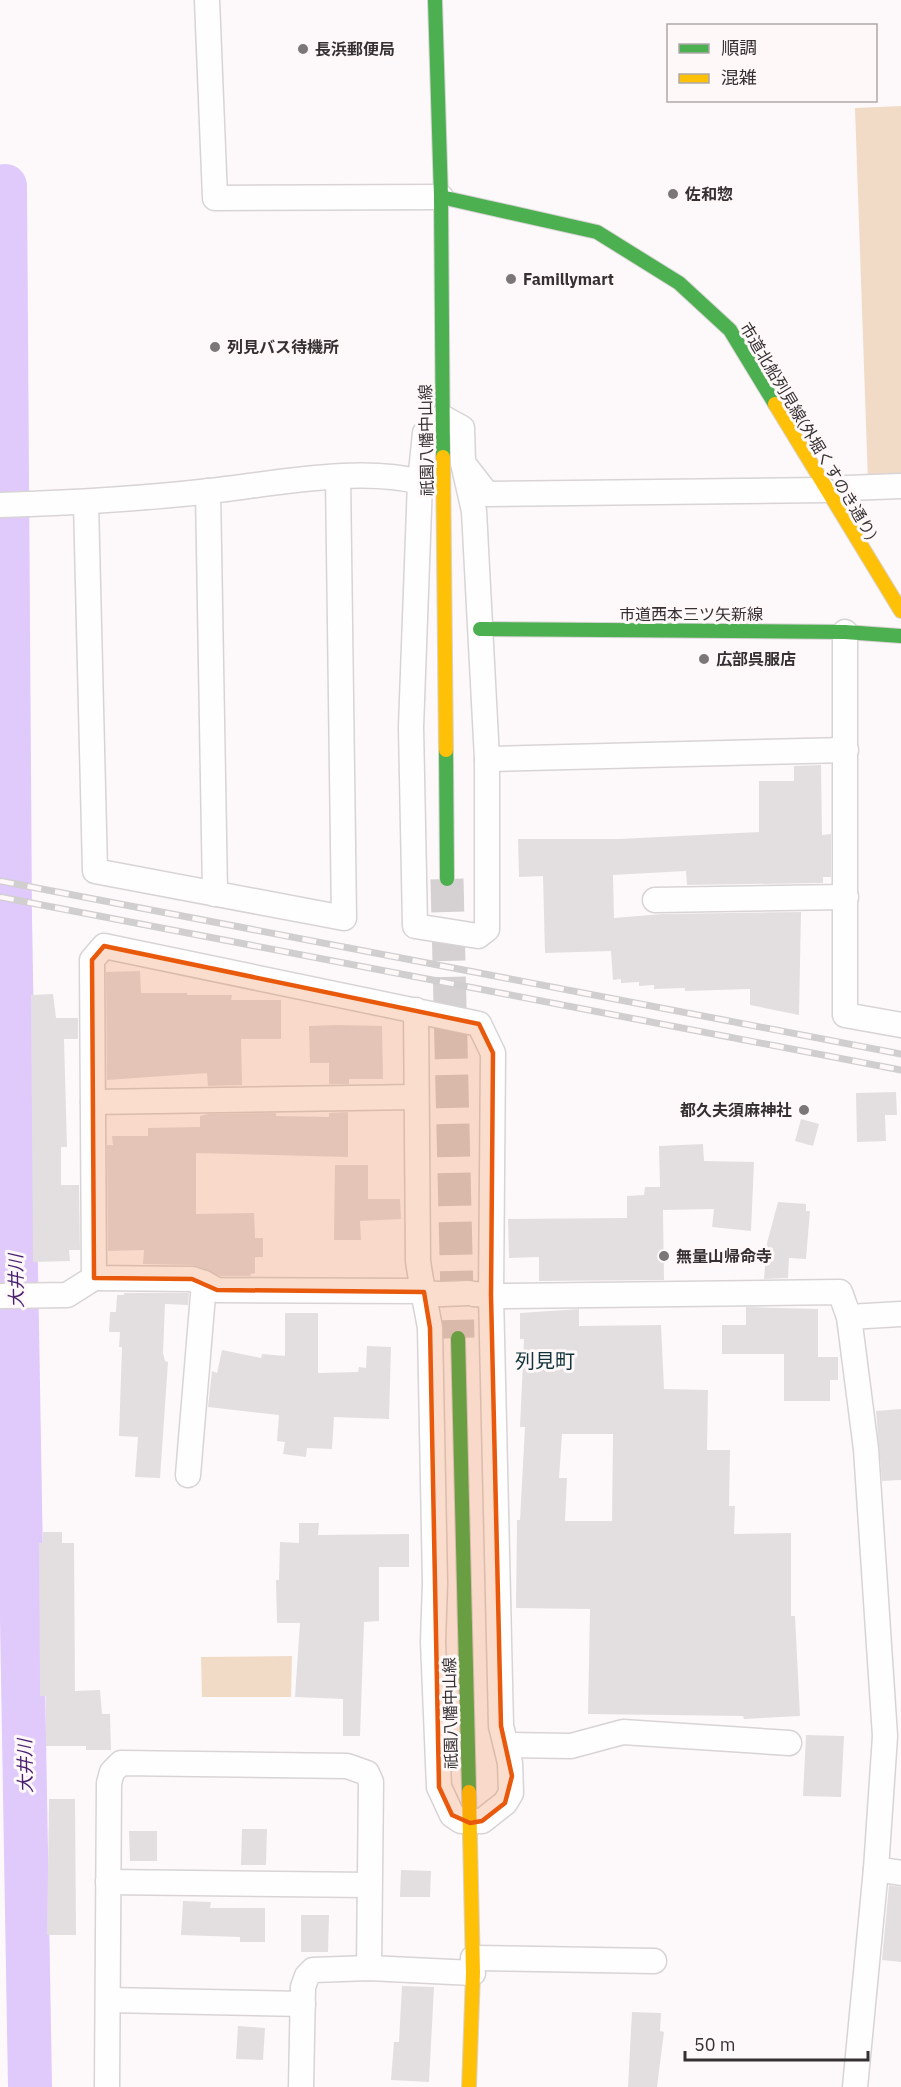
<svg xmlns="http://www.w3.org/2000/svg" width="901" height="2087" font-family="'IBM Plex Sans','Noto Sans JP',sans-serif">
	<rect width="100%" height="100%" fill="#fdf9fa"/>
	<!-- green -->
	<g fill="#f1dbc7">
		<polygon points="901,106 901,481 868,482 855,108"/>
		<polygon points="292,1656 291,1697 202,1697 201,1657"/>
	</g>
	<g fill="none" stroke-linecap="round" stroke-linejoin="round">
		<!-- river -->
		<polyline stroke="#e0c9fb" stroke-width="44" points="5,186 10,916 30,2087"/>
	</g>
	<!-- building -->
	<g fill="#e3dfe1" fill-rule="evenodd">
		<polygon points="821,765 822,835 831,834 831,877 823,877 823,883 687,885 686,871 613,875 614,918 662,914 801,912 799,1015 750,1005 750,989 685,991 685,988 654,989 654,985 639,986 639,982 621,983 621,979 613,980 611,951 545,953 543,876 519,877 518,839 619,839 759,832 759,781 794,781 794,766"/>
		<polygon points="140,971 141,993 187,993 187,995 232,995 231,1000 281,1000 281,1039 241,1039 242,1085 208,1086 207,1073 107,1080 106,972"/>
		<polygon points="53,994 56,1018 78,1018 78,1039 64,1039 67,1147 61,1147 61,1185 79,1185 80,1250 69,1250 70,1261 33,1262 31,995"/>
		<polygon points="337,1025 382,1026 383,1079 349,1079 349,1084 329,1084 329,1063 310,1063 309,1026"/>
		<polygon points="896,1092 897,1115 885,1115 886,1141 857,1142 856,1093"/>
		<polygon points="348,1112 348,1157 196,1153 196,1214 254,1213 255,1238 263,1238 263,1257 255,1257 255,1273 250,1274 251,1276 221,1276 192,1265 143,1264 144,1250 108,1251 107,1145 113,1145 112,1136 148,1136 148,1128 200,1127 200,1116 208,1114 276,1113 276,1116 329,1117 329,1113"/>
		<polygon points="801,1119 819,1124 813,1146 795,1141"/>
		<polygon points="703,1144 704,1161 754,1162 751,1231 712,1227 714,1209 663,1210 664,1280 539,1281 539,1257 509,1258 508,1219 627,1218 627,1196 644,1195 645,1187 660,1187 659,1146"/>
		<polygon points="335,1165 368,1165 368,1199 400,1199 401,1219 360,1221 361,1240 334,1240"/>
		<polygon points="778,1202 806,1204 806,1211 810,1211 806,1259 789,1258 788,1278 764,1279 767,1243"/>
		<polygon points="124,1293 189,1293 188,1305 165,1304 163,1353 165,1361 168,1362 160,1478 135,1477 138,1437 119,1436 122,1347 119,1347 120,1332 109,1332 110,1312 116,1312 117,1295 124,1295"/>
		<polygon points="746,1307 818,1309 818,1357 838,1357 838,1380 830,1380 830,1401 784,1401 784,1354 722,1354 722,1325 746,1325"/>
		<path d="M579,1309V1326L661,1325L664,1389L708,1390L707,1450H730L729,1506H735L734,1534L791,1533V1616H795L800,1716L744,1719L743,1716L588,1714L590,1609L516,1608L517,1520H520L525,1427H520L524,1339H520V1313ZM562,1434H613L612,1521H565L567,1478H559Z"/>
		<polygon points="285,1313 318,1313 318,1373 358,1372 359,1367 366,1368 367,1346 391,1347 389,1419 334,1417 332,1449 307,1448 306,1457 283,1454 285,1442 277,1441 279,1415 208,1407 212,1371 217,1373 222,1350 261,1358 262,1354 285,1356"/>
		<polygon points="901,1409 901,1480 882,1481 876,1411"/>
		<polygon points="299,1523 319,1523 318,1535 409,1534 409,1567 379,1567 379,1621 364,1622 360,1736 343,1736 343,1699 295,1697 300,1623 277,1623 276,1580 279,1580 280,1542 299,1543"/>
		<polygon points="43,1532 62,1532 62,1543 74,1543 75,1691 100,1690 102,1714 110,1714 111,1750 86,1750 86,1746 46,1746 46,1696 40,1696 39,1543 43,1543"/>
		<polygon points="806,1735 844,1736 841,1797 803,1796"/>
		<polygon points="49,1799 75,1799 76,1935 47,1935"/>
		<polygon points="242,1829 267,1829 266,1865 241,1865"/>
		<polygon points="129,1831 157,1831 157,1861 130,1861"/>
		<polygon points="401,1870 431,1871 430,1897 400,1897"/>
		<polygon points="889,1885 901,1887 901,1962 882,1960"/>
		<polygon points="183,1901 211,1902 210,1908 265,1908 265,1942 240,1942 240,1937 181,1935"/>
		<polygon points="301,1915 329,1915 328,1952 301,1952"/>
		<polygon points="402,1986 434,1987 429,2082 391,2080 394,2042 399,2042"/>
		<polygon points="632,2012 661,2013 660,2031 664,2032 657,2087 628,2087"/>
		<polygon points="238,2026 265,2028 263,2060 236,2059"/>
	</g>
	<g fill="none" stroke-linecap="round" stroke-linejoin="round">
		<!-- secondary-tunnel -->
		<polyline stroke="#d5d1d2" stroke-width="33" stroke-dasharray="33 16" stroke-linecap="butt" points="447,879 458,1338"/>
		<!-- street casing -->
		<g stroke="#d8d4d5" stroke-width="27">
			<g id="street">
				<polyline points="207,0 215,198 441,197"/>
				<polyline points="420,482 411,727 415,926 478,936 487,929 487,759 474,511 463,463"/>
				<polyline points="847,488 901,486"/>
				<polyline points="208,491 215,894"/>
				<polyline points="86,503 95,871 344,918 338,477"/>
				<path d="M0,505C70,503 140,499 210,491C272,484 360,466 420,482L425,433L442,417L462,428L463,463L487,494L825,490"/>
				<polyline points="845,632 845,1015 901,1025"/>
				<polyline points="487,759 846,750"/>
				<polyline points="655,900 846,897"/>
				<path d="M416,1010L418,1261C421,1283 426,1305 430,1328L435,1583L433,1642L439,1787L452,1815L461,1821H482L505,1803L511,1793L510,1763L501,1726L491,1295L493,1053L479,1024L104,946L92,960L94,1278L192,1279L204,1283L217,1290L413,1291C423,1292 432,1294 442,1294"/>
				<polyline points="93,1102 416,1097"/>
				<polyline points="474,1294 503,1296 840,1292 849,1317 901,1314"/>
				<polyline points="0,1296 67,1295 94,1278"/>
				<polyline points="849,1317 866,1449 885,1736 876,1869 855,2087"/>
				<polyline points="188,1475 204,1283"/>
				<polyline points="507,1745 571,1746 623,1732 789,1743"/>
				<polyline points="876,1869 901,1873"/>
				<polyline points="108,1882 369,1885"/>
				<polyline points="473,1958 654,1961"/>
				<polyline points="108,2000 303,2004"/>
				<polyline points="107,2087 109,1783 112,1772 121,1763 347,1766 367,1773 371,1782 369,1968"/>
				<polyline points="301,2087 303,1987 307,1976 313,1970 369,1968 473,1973"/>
			</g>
		</g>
		<!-- fast casing -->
		<g stroke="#d8d4d5" stroke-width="16">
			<g id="fast">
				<polyline points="435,0 441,197 443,457"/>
				<polyline points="441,197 597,232 679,283 730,330 775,404"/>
				<polyline points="480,629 845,632 901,636"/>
				<polyline points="446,750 447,879"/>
				<polyline points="458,1338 469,1792"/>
			</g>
		</g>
		<!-- slow casing -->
		<g stroke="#d8d4d5" stroke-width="16">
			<g id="slow">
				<polyline points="775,404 901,611"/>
				<polyline points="443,457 446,750"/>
				<polyline points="469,1792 473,1973 469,2087"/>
			</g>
		</g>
		<!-- street -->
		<use href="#street" stroke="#fffefe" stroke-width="24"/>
		<!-- fast -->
		<use href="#fast" stroke="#4caf50" stroke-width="14"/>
		<!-- slow -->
		<use href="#slow" stroke="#ffc107" stroke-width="14"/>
		<!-- rail casing -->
		<g stroke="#d0cecf" stroke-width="7">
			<g id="rail">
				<polyline points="0,881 901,1054"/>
				<polyline points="0,897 901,1070"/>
			</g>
		</g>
		<!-- rail -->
		<use href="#rail" stroke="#fef8f9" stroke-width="4.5" stroke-dasharray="14" stroke-linecap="butt"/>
		<!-- street-bridge casing -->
		<g stroke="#d8d4d5" stroke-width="27" stroke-linecap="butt">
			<polyline id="street-bridge" points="442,1294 469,1293"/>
		</g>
		<!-- street-bridge -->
		<use href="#street-bridge" stroke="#fffefe" stroke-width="24"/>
	</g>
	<!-- marked area -->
	<path fill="#e8590c" fill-opacity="0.2" stroke="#e8590c" stroke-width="4.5" stroke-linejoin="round" d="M104,946L479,1024L493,1053L491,1295L501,1726L512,1776L505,1803L482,1821L470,1823L452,1815L439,1787L430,1328L424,1292L217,1290L192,1279L94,1278L92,960Z"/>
	<!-- markers -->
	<g fill="#7b7778" stroke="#fef8f9" stroke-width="2">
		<circle cx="303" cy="49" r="6"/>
		<circle cx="673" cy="194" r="6"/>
		<circle cx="511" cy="279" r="6"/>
		<circle cx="215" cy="347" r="6"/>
		<circle cx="704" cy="659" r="6"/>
		<circle cx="804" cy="1110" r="6"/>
		<circle cx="664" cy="1256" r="6"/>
	</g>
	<g text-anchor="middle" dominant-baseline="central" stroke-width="6" stroke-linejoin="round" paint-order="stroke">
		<!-- poi labels -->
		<g font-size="16" font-weight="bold" fill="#353132" stroke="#fef8f9" text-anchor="start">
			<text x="315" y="49">長浜郵便局</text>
			<text x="685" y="194">佐和惣</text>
			<text x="523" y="279">Famillymart</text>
			<text x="227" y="347">列見バス待機所</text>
			<text x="716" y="659">広部呉服店</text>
			<text x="792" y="1110" text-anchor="end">都久夫須麻神社</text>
			<text x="676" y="1256">無量山帰命寺</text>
		</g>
		<!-- street labels -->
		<g font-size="16" fill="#353132" stroke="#fef8f9">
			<text transform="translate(809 431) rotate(59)">市道北船列見線(外堀くすのき通り)</text>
			<text transform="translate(426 440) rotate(-91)">祇園八幡中山線</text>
			<text x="691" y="614">市道西本三ツ矢新線</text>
			<text transform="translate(450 1713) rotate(-91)">祇園八幡中山線</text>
		</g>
		<!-- water labels -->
		<g font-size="18" font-style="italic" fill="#481e6e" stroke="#fef8f9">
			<text transform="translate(16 1281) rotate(-91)">大井川</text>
			<text transform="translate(25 1766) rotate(-91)">大井川</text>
		</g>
		<!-- quarter labels -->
		<g font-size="20" fill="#103238" stroke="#fef8f9">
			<text x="545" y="1360">列見町</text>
		</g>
	</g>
	<!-- legend -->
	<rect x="667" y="24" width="210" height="78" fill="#fef8f9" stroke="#aea8a9" stroke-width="1.5"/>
	<rect x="679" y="44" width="30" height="9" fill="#4caf50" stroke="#aea8a9" stroke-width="1.5"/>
	<text x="721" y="54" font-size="18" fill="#353132">順調</text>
	<rect x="679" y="74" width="30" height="9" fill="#ffc107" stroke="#aea8a9" stroke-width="1.5"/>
	<text x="721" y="84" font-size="18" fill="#353132">混雑</text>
	<!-- scale -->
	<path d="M685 2051v9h183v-9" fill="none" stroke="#353132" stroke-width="3"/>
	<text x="694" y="2051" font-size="18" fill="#353132" stroke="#fef8f9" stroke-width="4.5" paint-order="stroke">50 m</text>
</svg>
